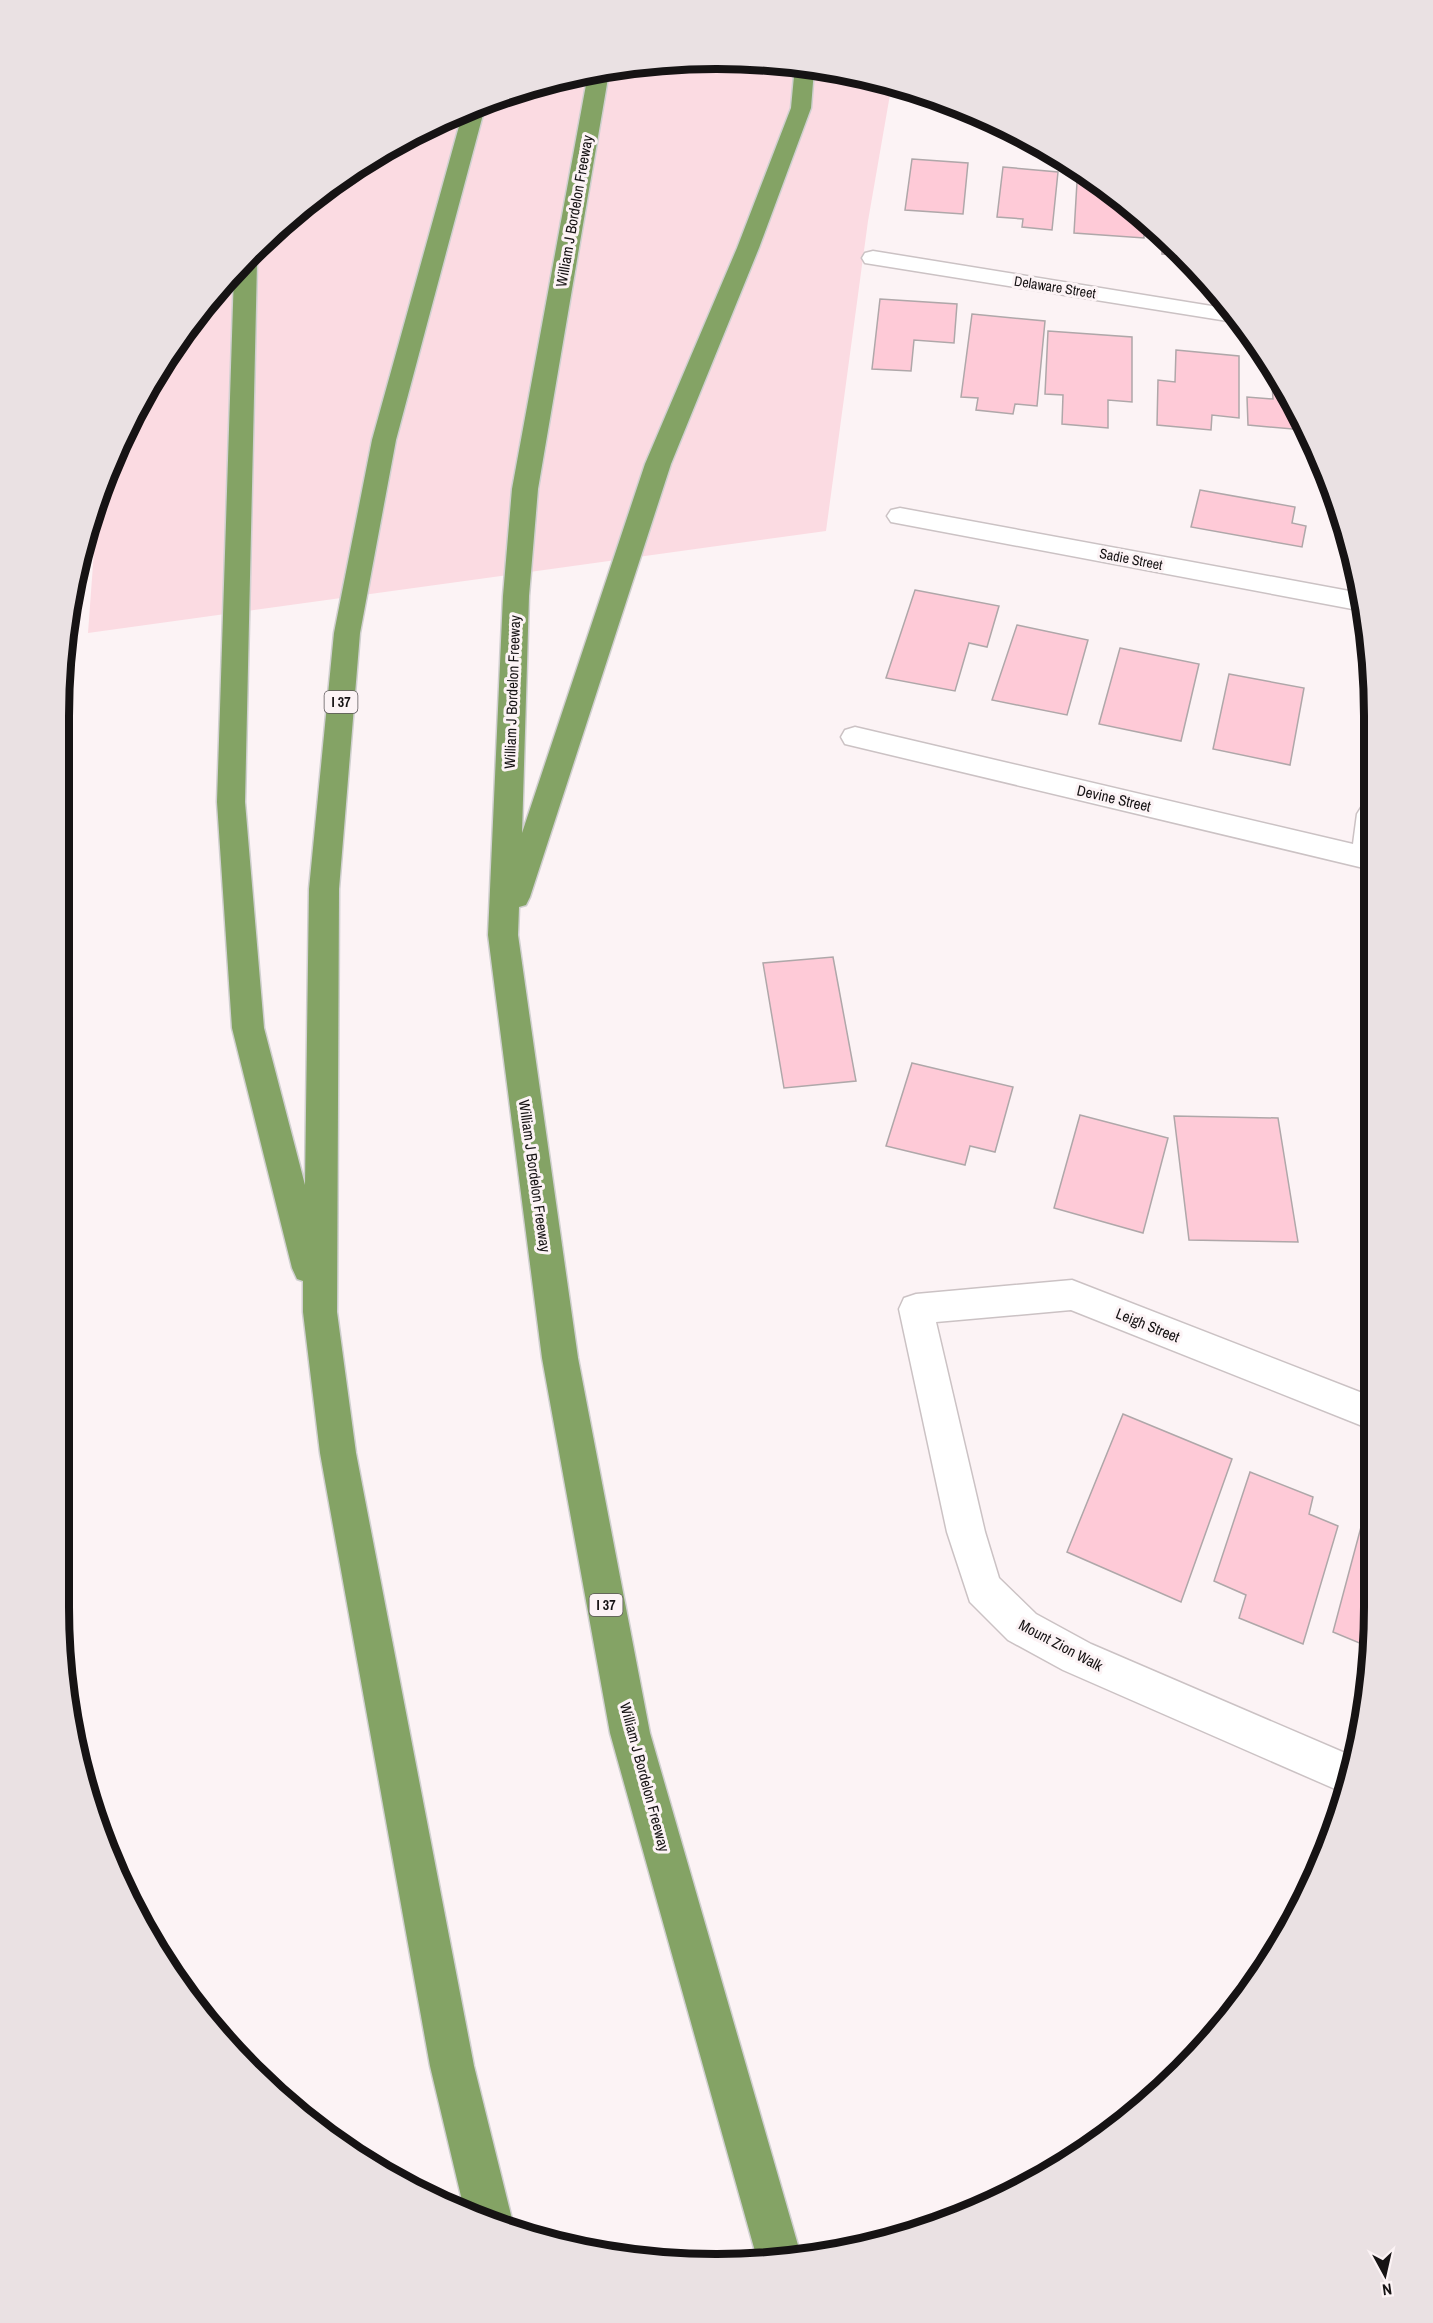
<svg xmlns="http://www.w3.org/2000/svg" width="1433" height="2323" font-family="'Archivo Narrow',sans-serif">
	<rect width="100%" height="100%" fill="#fcf3f5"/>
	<!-- green -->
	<polygon fill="#fbdbe2" points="759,60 892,83 868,221 826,531 88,633 97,510 108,465 194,316 282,222 387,147 505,94 630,64"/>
	<!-- building -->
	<g fill="#fecad7" stroke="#afa7a9" stroke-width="1.5">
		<polygon points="912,159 968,163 963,214 905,210"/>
		<polygon points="1003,167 1058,172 1052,230 1022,227 1023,219 997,217"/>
		<polygon points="1077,182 1099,183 1117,194 1144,220 1144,238 1074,233"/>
		<polygon points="1162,237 1182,255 1162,254"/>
		<polygon points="880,299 957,304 954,343 914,340 911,371 872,369"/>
		<polygon points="972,314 1045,321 1037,406 1015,404 1013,414 976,410 978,398 961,397"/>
		<polygon points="1048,331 1132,337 1132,402 1108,400 1108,428 1062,424 1063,395 1045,394"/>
		<polygon points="1176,350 1239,356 1239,418 1212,415 1211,430 1157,425 1158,380 1175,382"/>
		<polygon points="1271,369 1287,388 1304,430 1248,425 1247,397 1273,399"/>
		<polygon points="1200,490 1295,507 1292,523 1306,526 1302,547 1191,527"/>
		<polygon points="915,590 999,606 987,647 969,643 955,691 886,678"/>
		<polygon points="1017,625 1088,640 1067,715 992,700"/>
		<polygon points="1120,648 1199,664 1181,741 1099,724"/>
		<polygon points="1229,674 1304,688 1290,765 1213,749"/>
		<polygon points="833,957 856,1081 784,1088 763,963"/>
		<polygon points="912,1063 1013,1087 995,1152 970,1146 965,1165 886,1146"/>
		<polygon points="1080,1115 1168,1138 1143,1233 1054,1208"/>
		<polygon points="1174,1116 1278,1118 1298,1242 1189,1240"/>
		<polygon points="1123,1414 1232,1459 1181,1602 1067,1552"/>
		<polygon points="1250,1472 1313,1497 1309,1514 1338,1526 1303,1644 1239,1618 1246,1595 1214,1581"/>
		<polygon points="1361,1527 1370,1531 1369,1647 1333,1632"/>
	</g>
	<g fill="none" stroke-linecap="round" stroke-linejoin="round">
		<!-- minor casing -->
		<g stroke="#cbc2c4" stroke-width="3">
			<g id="minor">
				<polygon points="873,251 1230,309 1240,323 865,263 862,258 865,253"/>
				<polygon points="900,508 1360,593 1363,611 891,522 887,516 891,510"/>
				<polygon points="855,727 1353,844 1357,814 1362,806 1372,803 1372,870 845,744 841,737 845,730"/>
				<polygon points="1072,1280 1370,1396 1370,1429 1071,1310 936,1322 985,1532 999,1578 1036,1614 1091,1644 1352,1756 1342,1792 1063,1670 1008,1640 970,1602 947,1532 899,1309 904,1298 916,1294"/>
			</g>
		</g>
		<!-- motorway casing -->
		<g stroke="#d0d0d0" stroke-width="3">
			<g id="motorway">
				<polygon points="795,66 814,69 811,108 759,248 671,464 530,897 526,905 519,907 518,935 578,1358 650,1733 802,2259 758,2262 610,1733 542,1358 488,935 503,596 512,489 588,74 608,69 609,72 538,489 529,596 522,833 645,464 737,248 791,108"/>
				<polygon points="483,103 485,107 396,440 360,633 339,889 337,1312 356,1453 474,2066 513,2223 509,2231 465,2213 430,2066 320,1453 303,1312 303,1281 297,1279 292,1268 232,1028 217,802 234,274 251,255 257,261 245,802 264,1028 305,1185 309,889 334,633 372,440 463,112"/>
			</g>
		</g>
		<!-- minor -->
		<use href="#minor" fill="#fff" fill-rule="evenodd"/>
		<!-- motorway -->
		<use href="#motorway" fill="#84a365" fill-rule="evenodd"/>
	</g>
	<g text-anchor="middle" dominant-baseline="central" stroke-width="6" stroke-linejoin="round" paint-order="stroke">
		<!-- far-street labels -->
		<g font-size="14" fill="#161314" stroke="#fcf3f5">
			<text transform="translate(1055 287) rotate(9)">Delaware Street</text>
			<text transform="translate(1131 559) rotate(11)">Sadie Street</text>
		</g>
		<!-- shield labels -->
		<g fill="#fcf3f5" stroke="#5b5658" stroke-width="1.5">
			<rect x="324.5" y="691" width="33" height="22" rx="4.5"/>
			<rect x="589.5" y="1594" width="33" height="22" rx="4.5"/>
		</g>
		<g font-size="14" font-weight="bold" fill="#161314">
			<text x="341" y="702">I 37</text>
			<text x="606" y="1605">I 37</text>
		</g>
		<!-- street labels -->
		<g font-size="15" fill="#161314" stroke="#fcf3f5">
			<text transform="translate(574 211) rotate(-80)">William J Bordelon Freeway</text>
			<text transform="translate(512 692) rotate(-88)">William J Bordelon Freeway</text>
			<text transform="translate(1114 798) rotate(13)">Devine Street</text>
			<text transform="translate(535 1176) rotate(82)">William J Bordelon Freeway</text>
			<text transform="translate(1148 1325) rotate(22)">Leigh Street</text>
			<text transform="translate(1061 1645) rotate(28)">Mount Zion Walk</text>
			<text transform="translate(645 1777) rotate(75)">William J Bordelon Freeway</text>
		</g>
	</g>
	<!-- crop -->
	<path d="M0 0H1433V2323H0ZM716 69H717A647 647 0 0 1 1364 716V1607A647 647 0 0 1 717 2254H716A647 647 0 0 1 69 1607V716A647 647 0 0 1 716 69Z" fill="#eae1e3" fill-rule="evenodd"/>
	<path fill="none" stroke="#161314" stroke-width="8" d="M716 69H717A647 647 0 0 1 1364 716V1607A647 647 0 0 1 717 2254H716A647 647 0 0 1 69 1607V716A647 647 0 0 1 716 69Z"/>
	<!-- north arrow -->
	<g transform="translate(1385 2275) rotate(172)" stroke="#fcf3f5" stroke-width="4.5" paint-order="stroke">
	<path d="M0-4.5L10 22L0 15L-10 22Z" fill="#161314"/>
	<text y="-9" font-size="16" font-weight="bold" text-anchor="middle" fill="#161314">N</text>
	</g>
</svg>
